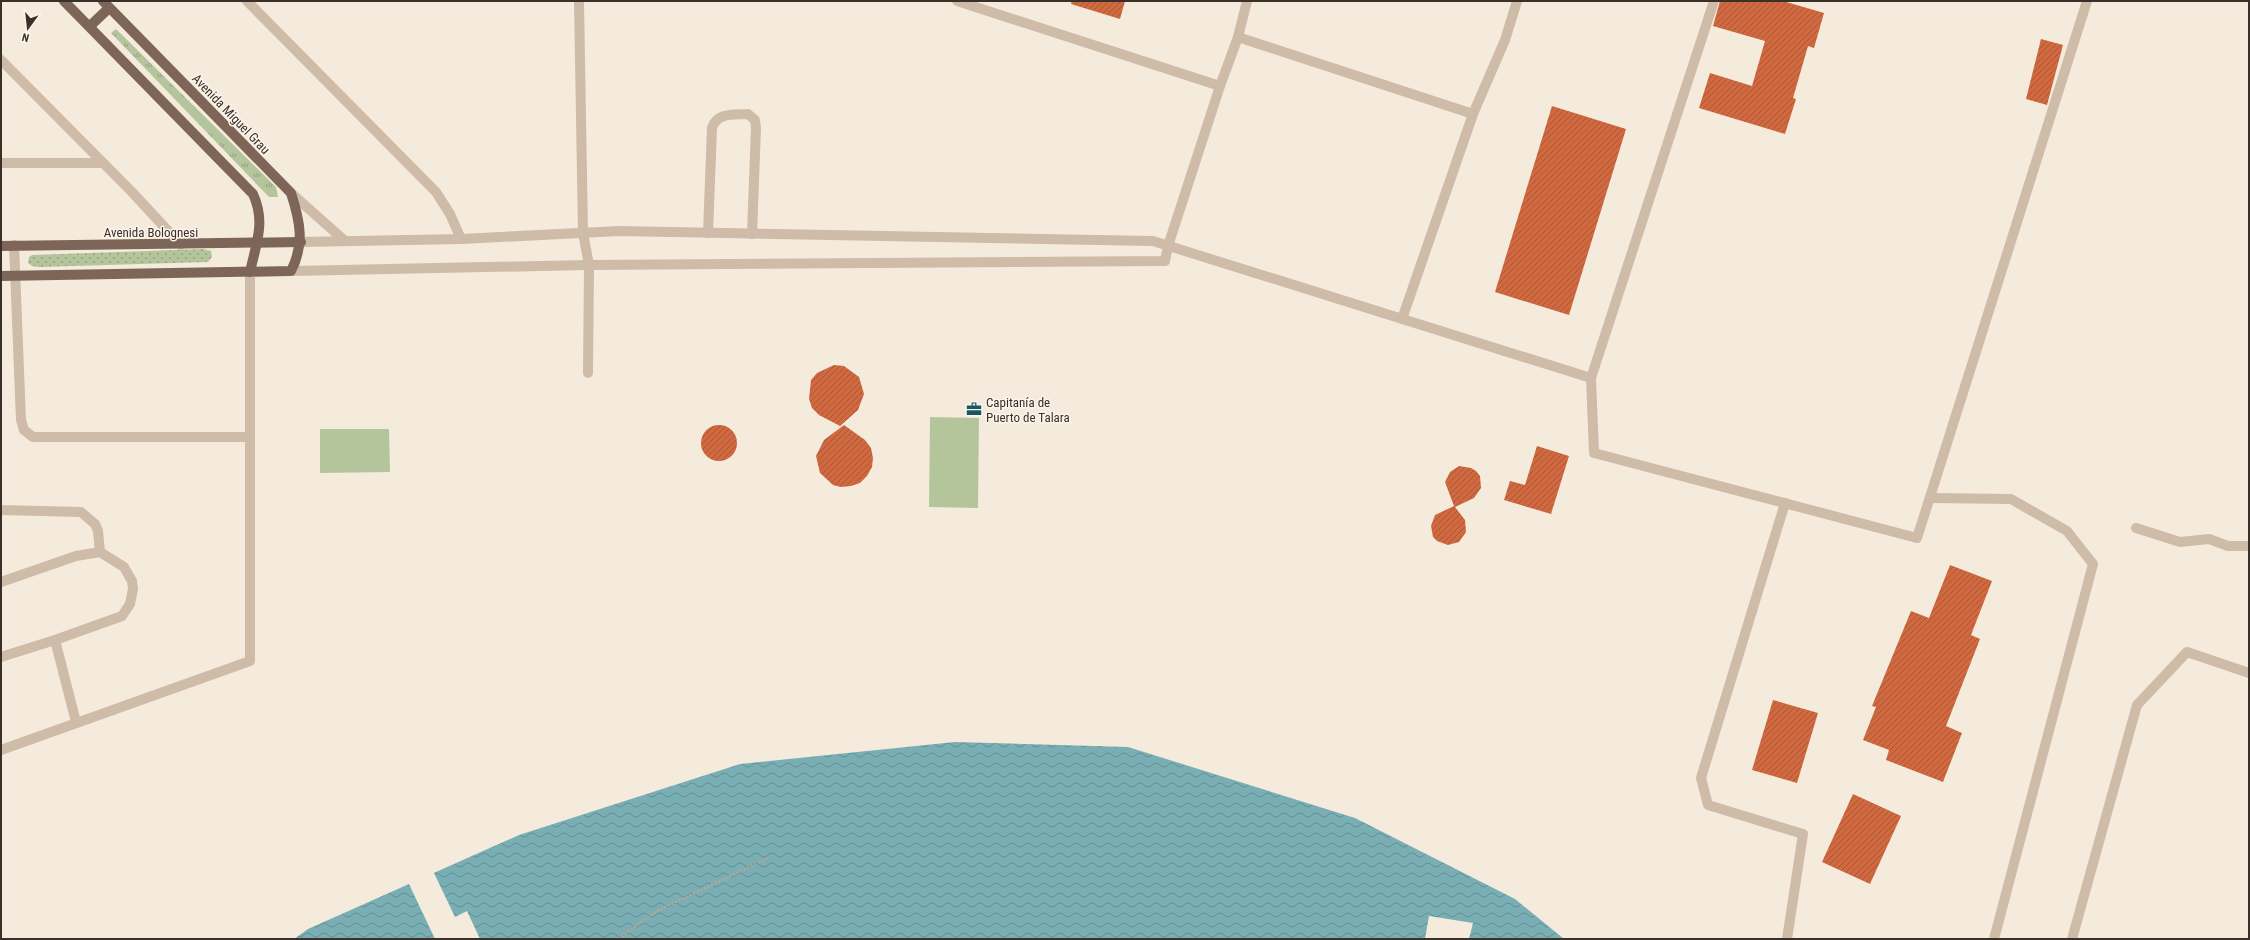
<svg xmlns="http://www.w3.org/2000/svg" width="2250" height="940" font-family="'Roboto Condensed',sans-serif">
	<defs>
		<pattern id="grass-tufts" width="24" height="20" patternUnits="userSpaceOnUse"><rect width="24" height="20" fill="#b5c59b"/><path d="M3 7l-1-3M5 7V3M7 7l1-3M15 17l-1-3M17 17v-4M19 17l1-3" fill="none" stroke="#94a07e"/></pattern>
		<pattern id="park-dots" width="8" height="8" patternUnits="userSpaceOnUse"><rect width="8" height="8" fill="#b5c59b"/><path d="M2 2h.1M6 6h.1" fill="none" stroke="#94a07e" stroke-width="1.8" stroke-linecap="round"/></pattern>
		<pattern id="water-waves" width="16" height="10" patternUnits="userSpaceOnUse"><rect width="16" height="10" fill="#79afb4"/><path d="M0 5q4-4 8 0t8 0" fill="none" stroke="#648f92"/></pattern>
		<pattern id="building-hatch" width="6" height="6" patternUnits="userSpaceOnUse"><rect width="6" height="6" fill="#d06940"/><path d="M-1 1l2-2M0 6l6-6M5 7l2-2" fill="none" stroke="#aa5736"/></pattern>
	</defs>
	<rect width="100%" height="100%" fill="#f5ebdd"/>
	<!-- grass -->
	<polygon fill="url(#grass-tufts)" points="116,29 276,187 278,197 269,197 111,33"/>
	<!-- park -->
	<polygon fill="url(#park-dots)" points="203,249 211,251 212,257 208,262 39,267 32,266 28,263 29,257 32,255"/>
	<!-- garden -->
	<g fill="#b5c59b">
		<polygon points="930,417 979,418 978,508 929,507"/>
		<polygon points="320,429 389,429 390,472 320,473"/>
	</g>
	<!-- water -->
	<polygon fill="url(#water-waves)" points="955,742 1128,747 1355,818 1515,899 1564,939 294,939 308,929 519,835 740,764"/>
	<!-- pier -->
	<g fill="#f5ebdd">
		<polygon points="433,871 455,917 467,911 480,939 435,939 408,882"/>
		<polygon points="1429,916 1473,923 1469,939 1425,939"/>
	</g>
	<!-- building -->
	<g fill="url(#building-hatch)">
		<polygon points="1072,1 1125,1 1120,19 1071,4"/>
		<polygon points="1720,1 1783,1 1824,13 1814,48 1808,46 1793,98 1796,99 1785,134 1699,108 1710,73 1752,86 1765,41 1713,26"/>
		<polygon points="2041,39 2063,45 2047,105 2026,99"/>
		<polygon points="1552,106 1626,129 1569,315 1495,292"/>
		<polygon points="834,365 844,366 859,377 864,394 858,410 840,426 819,415 812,408 809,399 811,380 817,373"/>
		<circle cx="719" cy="443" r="18"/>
		<polygon points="844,425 865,440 871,448 873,458 872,467 867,476 860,483 851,486 841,487 833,485 820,473 816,456 824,440"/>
		<polygon points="1537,446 1569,456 1551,514 1504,500 1510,481 1525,485"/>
		<polygon points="1459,466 1471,468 1476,471 1480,476 1481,488 1474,498 1455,507 1465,520 1466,532 1459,542 1448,545 1437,541 1433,537 1431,526 1435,515 1454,506 1445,482 1450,472"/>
		<polygon points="1950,565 1992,581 1971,635 1980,639 1946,726 1962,733 1943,782 1886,760 1889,750 1863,740 1876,707 1872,706 1911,611 1929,618"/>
		<polygon points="1773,700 1818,713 1797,783 1752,770"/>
		<polygon points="1853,794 1901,816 1870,884 1822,862"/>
	</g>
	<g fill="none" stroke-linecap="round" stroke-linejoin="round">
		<!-- path -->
		<polyline stroke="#baa592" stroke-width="2.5" stroke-dasharray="2 2" stroke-linecap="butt" points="618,939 657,911 768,858"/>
		<!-- minor -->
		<g stroke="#cebba8" stroke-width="10">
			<polyline points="247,1 436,192 450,214 461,239"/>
			<polyline points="579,1 583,233 589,265 588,373"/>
			<polyline points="957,1 1220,86"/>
			<polyline points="1714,1 1591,378 1594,453 1917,538 2087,1"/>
			<polyline points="1238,37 1473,114 1402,319"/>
			<polyline points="1,60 132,192 181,245"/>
			<polyline points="1473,114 1505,40 1517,1"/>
			<polyline points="1,163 103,163"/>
			<polyline points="291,193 345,241"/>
			<path d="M708,233L712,128C717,112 734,115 748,114L755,120L756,128L752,234"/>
			<polyline points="301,242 461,239 619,231 1153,241 1591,378"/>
			<polyline points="14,245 21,420 24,430 33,437 249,437"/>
			<polyline points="291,271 589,265 1165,261 1168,246 1220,86 1238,37 1247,1"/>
			<polyline points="1930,498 2011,499 2067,531 2093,564 1994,939"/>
			<polyline points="1785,503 1701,778 1708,805 1803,834 1787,939"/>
			<polyline points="1,510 81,512 95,524 98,531 100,552"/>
			<polyline points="2136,528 2180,542 2209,539 2228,546 2249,546"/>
			<polyline points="1,582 76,556 100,552 124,567 132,581 133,589 130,604 122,616 55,640 1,657"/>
			<polyline points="55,640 76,722"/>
			<polyline points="1,750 250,661 250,272"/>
			<polyline points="2072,939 2137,705 2187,652 2249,673"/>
		</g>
		<!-- major -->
		<g stroke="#7d6658" stroke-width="10">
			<path d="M64,1L253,194C266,222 256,244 250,272"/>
			<polyline points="90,26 109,8"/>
			<polyline points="1,246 301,242"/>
			<path d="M1,276L291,271C305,244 300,221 291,193L103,1"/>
		</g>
	</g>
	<!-- icons -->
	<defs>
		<g id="office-bare" transform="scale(1.2)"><path d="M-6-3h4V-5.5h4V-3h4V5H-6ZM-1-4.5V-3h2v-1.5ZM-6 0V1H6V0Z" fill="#1a5860" stroke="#fbf4ea" stroke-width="2.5" paint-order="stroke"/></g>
	</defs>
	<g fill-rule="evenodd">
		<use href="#office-bare" x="974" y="409"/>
	</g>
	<g text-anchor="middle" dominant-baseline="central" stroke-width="3" stroke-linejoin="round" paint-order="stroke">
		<!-- street labels -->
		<g font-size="13" fill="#3a2f29" stroke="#fbf4ea">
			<text transform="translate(231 114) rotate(46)">Avenida Miguel Grau</text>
			<text x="151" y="232">Avenida Bolognesi</text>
		</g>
		<!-- poi labels -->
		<g font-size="13" fill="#3a2f29" stroke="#fbf4ea" text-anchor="start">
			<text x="986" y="402">Capitanía de<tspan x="986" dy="15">Puerto de Talara</tspan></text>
		</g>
	</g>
	<!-- border -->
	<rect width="2250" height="940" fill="none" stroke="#3a2f29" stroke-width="4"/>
	<!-- north arrow -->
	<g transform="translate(28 28) rotate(195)" stroke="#fbf4ea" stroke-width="3" paint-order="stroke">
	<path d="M0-3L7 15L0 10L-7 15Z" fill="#3a2f29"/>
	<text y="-6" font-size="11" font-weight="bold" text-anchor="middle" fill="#3a2f29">N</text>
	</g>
</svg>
